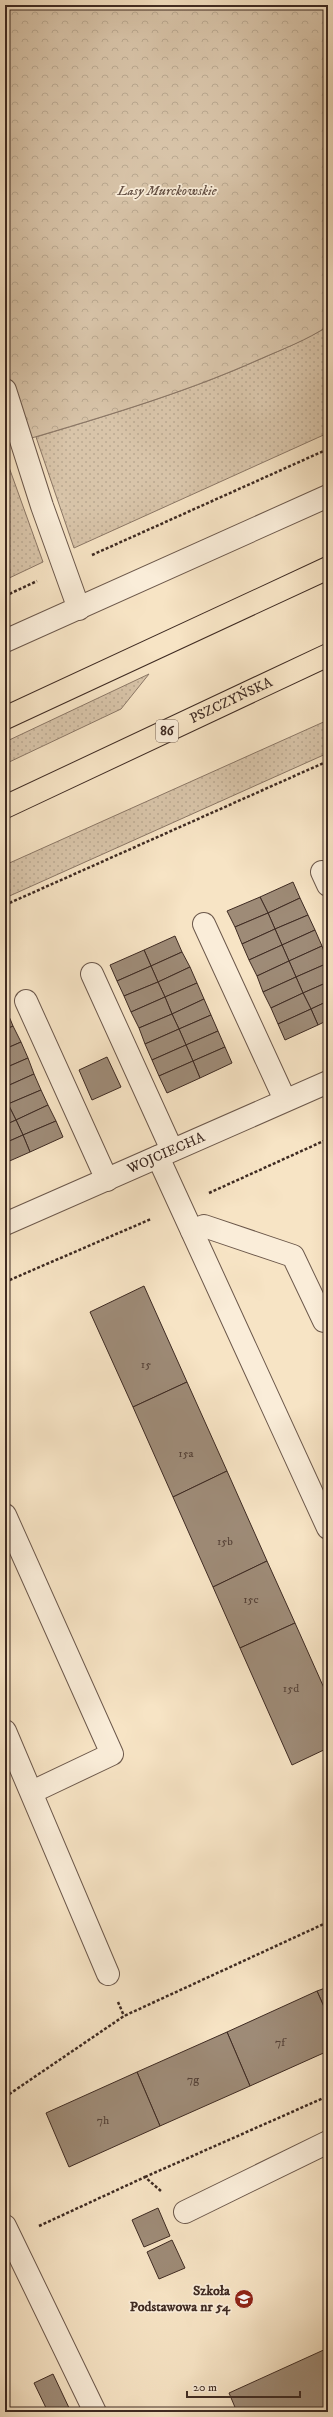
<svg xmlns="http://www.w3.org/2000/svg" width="333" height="2417" font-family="'IM FELL DW Pica',serif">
	<defs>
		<pattern id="green-dots" width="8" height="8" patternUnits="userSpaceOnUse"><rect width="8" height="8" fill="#d8c4a9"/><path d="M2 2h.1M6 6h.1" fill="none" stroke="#baa991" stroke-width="1.8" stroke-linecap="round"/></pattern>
		<pattern id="forest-crowns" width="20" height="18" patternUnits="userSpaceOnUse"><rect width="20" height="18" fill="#d8c4a9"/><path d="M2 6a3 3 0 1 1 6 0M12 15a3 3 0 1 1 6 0" fill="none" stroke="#baa991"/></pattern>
	</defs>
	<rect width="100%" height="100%" fill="#f7e4c5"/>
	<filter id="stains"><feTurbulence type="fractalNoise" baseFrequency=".005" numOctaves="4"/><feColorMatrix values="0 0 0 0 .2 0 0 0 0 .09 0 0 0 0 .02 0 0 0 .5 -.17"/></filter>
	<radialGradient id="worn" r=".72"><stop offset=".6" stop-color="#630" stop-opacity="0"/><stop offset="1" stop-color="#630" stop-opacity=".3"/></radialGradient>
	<!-- green -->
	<g fill="url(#green-dots)" stroke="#8b7766">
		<path d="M328,326V433L74,548L36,437C113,414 190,391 263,358C285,348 308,339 328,326Z"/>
		<polygon points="5,456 43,562 5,580"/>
		<polygon points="149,674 121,709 5,764 5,742"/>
		<polygon points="328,720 328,753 5,898 5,865"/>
	</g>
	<!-- forest -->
	<path fill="url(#forest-crowns)" stroke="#8b7766" d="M5,5H328V326C307,340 283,349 260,359C178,396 91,420 5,446Z"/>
	<!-- building -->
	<g fill="#9e8b77" stroke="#3e2a22">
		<polygon points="293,882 300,898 268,913 260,897"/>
		<polygon points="260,897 268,913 235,927 227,911"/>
		<polygon points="300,898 308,915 275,929 268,913"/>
		<polygon points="268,913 275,929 242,944 235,927"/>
		<polygon points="308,915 315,930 282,945 275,929"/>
		<polygon points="275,929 282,945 249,960 242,944"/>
		<polygon points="315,930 322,946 289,961 282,945"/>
		<polygon points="175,936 182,952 151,966 144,950"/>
		<polygon points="282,945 289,961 257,976 249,960"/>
		<polygon points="322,946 328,963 296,977 289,961"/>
		<polygon points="144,950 151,966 117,981 110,965"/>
		<polygon points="182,952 190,967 158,982 151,966"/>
		<polygon points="289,961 296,977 263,992 257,976"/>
		<polygon points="328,963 328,982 303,993 296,977"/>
		<polygon points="151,966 158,982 124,996 117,981"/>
		<polygon points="190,967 197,983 165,997 158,982"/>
		<polygon points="296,977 303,993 271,1008 263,992"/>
		<polygon points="158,982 165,997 131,1012 124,996"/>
		<polygon points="328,982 328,1001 311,1009 303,993"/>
		<polygon points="197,983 204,999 172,1014 165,997"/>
		<polygon points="303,993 311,1009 278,1024 271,1008"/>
		<polygon points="165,997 172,1014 139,1028 131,1012"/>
		<polygon points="204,999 211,1015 179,1029 172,1014"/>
		<polygon points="328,1001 328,1020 318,1025 311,1009"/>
		<polygon points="6,1009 13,1026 5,1030 5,1010"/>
		<polygon points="311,1009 318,1025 285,1040 278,1024"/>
		<polygon points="172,1014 179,1029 145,1044 139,1028"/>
		<polygon points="211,1015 218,1031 186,1045 179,1029"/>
		<polygon points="13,1026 21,1042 5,1049 5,1030"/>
		<polygon points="179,1029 186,1045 152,1060 145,1044"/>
		<polygon points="218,1031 225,1047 193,1061 186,1045"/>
		<polygon points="21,1042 28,1058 5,1068 5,1049"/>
		<polygon points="186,1045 193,1061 159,1076 152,1060"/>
		<polygon points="225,1047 232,1063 200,1078 193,1061"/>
		<polygon points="107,1057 121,1087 92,1100 79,1070"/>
		<polygon points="28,1058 34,1074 5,1087 5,1068"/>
		<polygon points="193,1061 200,1078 167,1093 159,1076"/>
		<polygon points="34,1074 41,1090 8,1104 5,1097 5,1087"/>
		<polygon points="41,1090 48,1105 16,1120 8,1104"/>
		<polygon points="8,1104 16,1120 5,1125 5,1106"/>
		<polygon points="48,1105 56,1121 23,1135 16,1120"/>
		<polygon points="16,1120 23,1135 5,1143 5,1125"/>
		<polygon points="56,1121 63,1137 30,1152 23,1135"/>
		<polygon points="23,1135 30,1152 5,1163 5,1143"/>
		<polygon points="144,1286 187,1382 133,1407 90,1312"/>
		<polygon points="187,1382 227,1471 173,1497 133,1407"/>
		<polygon points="227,1471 267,1561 213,1587 173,1497"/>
		<polygon points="267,1561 295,1623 240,1648 213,1587"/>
		<polygon points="295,1623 328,1697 328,1748 292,1765 240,1648"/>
		<polygon points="328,1987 328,2016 317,1991"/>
		<polygon points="317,1991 328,2016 328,2051 250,2086 227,2032"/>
		<polygon points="227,2032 250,2086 160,2126 137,2072"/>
		<polygon points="137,2072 160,2126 69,2167 46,2113"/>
		<polygon points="158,2208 170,2236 144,2247 132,2220"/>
		<polygon points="172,2240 185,2268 159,2279 147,2252"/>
		<polygon points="328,2348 328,2412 237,2412 229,2393"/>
		<polygon points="53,2374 71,2412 48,2412 34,2383"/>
	</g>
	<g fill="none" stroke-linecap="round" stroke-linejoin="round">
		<!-- minor casing -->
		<g stroke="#6c584b" stroke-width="24">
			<g id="minor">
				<polyline points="5,390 42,506 79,609"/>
				<polyline points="5,641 328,496"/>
				<polyline points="322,872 328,885"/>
				<polyline points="204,924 285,1100"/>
				<polyline points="92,974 172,1150"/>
				<polyline points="26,1001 107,1180"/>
				<polyline points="158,1157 328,1528"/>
				<path id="s1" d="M5,1224L328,1082"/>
				<polyline points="192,1231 204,1226 293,1256 324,1321"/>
				<polyline points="5,1515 112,1754 32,1792"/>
				<polyline points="5,1731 108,1974"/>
				<polyline points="185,2212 328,2142"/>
				<polyline points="5,2226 95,2412"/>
			</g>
		</g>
		<!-- major casing -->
		<g stroke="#3e2a22" stroke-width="24">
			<g id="major">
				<polyline points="5,718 328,568"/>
				<path id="s2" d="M5,807L328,655"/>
			</g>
		</g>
		<!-- path -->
		<g stroke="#3e2a22" stroke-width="2.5" stroke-dasharray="3 2" stroke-linecap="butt">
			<polyline points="92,555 328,449"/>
			<polyline points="5,596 37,581"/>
			<polyline points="5,905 328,761"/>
			<polyline points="209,1193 328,1139"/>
			<polyline points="5,1282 151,1219"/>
			<polyline points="118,2002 124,2016"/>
			<polyline points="5,2097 124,2016 328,1922"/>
			<polyline points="145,2177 328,2096"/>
			<polyline points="39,2226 145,2177 162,2192"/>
		</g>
		<!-- minor -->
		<use href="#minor" stroke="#faedd9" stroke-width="22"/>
		<!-- major -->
		<use href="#major" stroke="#f7e4c5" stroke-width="22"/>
	</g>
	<!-- icons -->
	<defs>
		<g id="school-disc" transform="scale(1)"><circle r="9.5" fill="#8f2418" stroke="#faedd9"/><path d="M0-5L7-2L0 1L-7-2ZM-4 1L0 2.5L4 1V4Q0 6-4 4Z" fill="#fff"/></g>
	</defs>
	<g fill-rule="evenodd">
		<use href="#school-disc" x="244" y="2299"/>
	</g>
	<g text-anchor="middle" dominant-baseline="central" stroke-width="3.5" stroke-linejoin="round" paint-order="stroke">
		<!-- number labels -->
		<g font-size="12" fill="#564237">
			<text x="146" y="1364">15</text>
			<text x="186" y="1453">15a</text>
			<text x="225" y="1541">15b</text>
			<text x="251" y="1599">15c</text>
			<text x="291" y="1688">15d</text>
			<text x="280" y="2042">7f</text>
			<text x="193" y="2079">7g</text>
			<text x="103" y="2120">7h</text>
		</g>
		<!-- shield labels -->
		<rect fill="#faedd9" stroke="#766459" stroke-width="1" x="156" y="720" width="22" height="22" rx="3"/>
		<g font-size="13" font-weight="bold" fill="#3e2a22">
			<text x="167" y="731">86</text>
		</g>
		<!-- park labels -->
		<g font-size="14" font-style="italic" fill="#645044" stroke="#faedd9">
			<text x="167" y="191">Lasy Murckowskie</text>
		</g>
		<!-- street labels -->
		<g font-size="14" fill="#3e2a22" stroke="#faedd9">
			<text stroke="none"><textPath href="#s2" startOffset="250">PSZCZYŃSKA</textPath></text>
			<text stroke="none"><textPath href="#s1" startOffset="176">WOJCIECHA</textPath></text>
		</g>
		<!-- poi labels -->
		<g font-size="14" font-weight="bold" fill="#3e2a22" stroke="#faedd9" text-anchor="end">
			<text x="230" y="2291">Szkoła<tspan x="230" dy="16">Podstawowa nr 54</tspan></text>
		</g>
	</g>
	<!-- margin -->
	<rect width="333" height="2417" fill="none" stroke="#f7e4c5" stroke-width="20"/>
	<rect x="6" y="6" width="321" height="2405" fill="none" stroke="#3e2a22" stroke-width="2"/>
	<rect x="10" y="10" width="313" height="2397" fill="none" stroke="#3e2a22"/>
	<!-- scale -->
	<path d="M187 2391v6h113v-6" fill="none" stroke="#3e2a22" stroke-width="2"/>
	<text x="193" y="2391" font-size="12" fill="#3e2a22" stroke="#faedd9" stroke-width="3" paint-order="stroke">20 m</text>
	<rect width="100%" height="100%" filter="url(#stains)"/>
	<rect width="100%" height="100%" fill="url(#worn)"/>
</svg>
